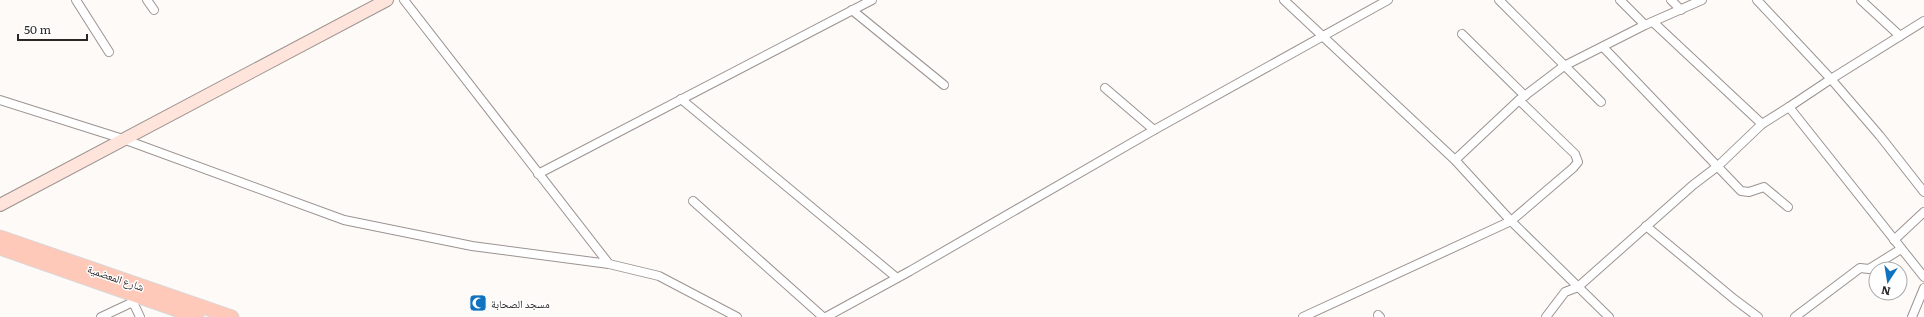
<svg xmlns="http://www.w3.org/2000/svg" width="1924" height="317" font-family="Literata,'Noto Naskh Arabic',serif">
	<rect width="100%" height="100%" fill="#fefaf8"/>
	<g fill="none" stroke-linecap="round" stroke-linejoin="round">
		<!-- minor casing -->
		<g stroke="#9c9390" stroke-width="10">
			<g id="minor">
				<polyline points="76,0 109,52"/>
				<polyline points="147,0 154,10"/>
				<polyline points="404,0 609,264"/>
				<polyline points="1284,0 1455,160 1511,221 1609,317"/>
				<polyline points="1499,0 1601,102"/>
				<polyline points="1620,0 1645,25"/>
				<polyline points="1671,0 1681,10"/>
				<polyline points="1757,0 1831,79 1880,136 1924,192"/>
				<polyline points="1861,0 1900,36"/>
				<polyline points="852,10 944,85"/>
				<polyline points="1924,21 1831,79 1789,107 1924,277"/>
				<polyline points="1653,22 1762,124"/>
				<polyline points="1462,34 1525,96"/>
				<polyline points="1603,47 1741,191 1749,192 1764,187 1788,207"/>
				<polyline points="1105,88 1154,130"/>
				<polyline points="681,99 897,278"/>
				<polyline points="0,100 123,139 344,220 472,246 609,264 659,276 737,317"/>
				<polyline points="1455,160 1519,100 1564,66 1645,25 1702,0"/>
				<polyline points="538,174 872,0"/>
				<polyline points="693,201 823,317"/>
				<polyline points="1646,226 1734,299 1758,317"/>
				<polyline points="1894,240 1924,212"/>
				<polyline points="132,292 133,302 140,317"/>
				<polyline points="1378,315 1380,317"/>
				<polyline points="101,317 133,302"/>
				<polyline points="826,317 910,271 1154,130 1388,0"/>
				<polyline points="1303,317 1511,221 1573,168 1578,162 1575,154 1519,100"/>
				<polyline points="1546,317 1565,292 1578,287 1693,185 1718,166 1762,124 1789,107"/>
				<polyline points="1795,317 1860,268 1869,269 1901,249"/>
				<polyline points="1912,317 1924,288"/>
			</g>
		</g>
		<!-- secondary casing -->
		<g stroke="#9c9390" stroke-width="14">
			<polyline id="secondary" points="0,205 387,0"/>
		</g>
		<!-- primary casing -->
		<g stroke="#d9d8d8" stroke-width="15">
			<g id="primary">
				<polyline points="0,237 232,317"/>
				<polyline points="0,248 197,317"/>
			</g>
		</g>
		<!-- minor -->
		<use href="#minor" stroke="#fff" stroke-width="8"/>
		<!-- secondary -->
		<use href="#secondary" stroke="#ffe4db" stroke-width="12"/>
		<!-- primary -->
		<use href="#primary" stroke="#fec9b8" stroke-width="13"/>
	</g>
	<!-- icons -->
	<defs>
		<g id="mosque-square" transform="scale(0.9)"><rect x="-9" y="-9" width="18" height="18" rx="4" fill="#1073bf" stroke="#fff"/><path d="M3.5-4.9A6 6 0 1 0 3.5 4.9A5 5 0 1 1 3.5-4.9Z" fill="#fff"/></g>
	</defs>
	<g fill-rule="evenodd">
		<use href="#mosque-square" x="478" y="303"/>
	</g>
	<g text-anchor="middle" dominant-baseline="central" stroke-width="3" stroke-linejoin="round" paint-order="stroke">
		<!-- street labels -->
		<g font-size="11" fill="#2b2726" stroke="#fff">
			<text transform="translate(116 277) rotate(19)">شارع المعضمية</text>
		</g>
		<!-- poi labels -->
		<g font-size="11" fill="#2b2726" stroke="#fff" text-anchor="start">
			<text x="491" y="303">مسجد الصحابة</text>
		</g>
	</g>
	<!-- north arrow -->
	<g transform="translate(1888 281) rotate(192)"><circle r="19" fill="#ffffff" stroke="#aaa9a8"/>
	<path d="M0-3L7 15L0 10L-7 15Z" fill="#1073bf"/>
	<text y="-6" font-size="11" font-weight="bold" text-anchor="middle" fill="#2b2726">N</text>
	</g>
	<!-- scale -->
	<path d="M18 34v6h69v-6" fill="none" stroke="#2b2726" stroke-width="2"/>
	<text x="24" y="34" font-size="12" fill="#2b2726" stroke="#ffffff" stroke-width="3" paint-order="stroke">50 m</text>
</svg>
